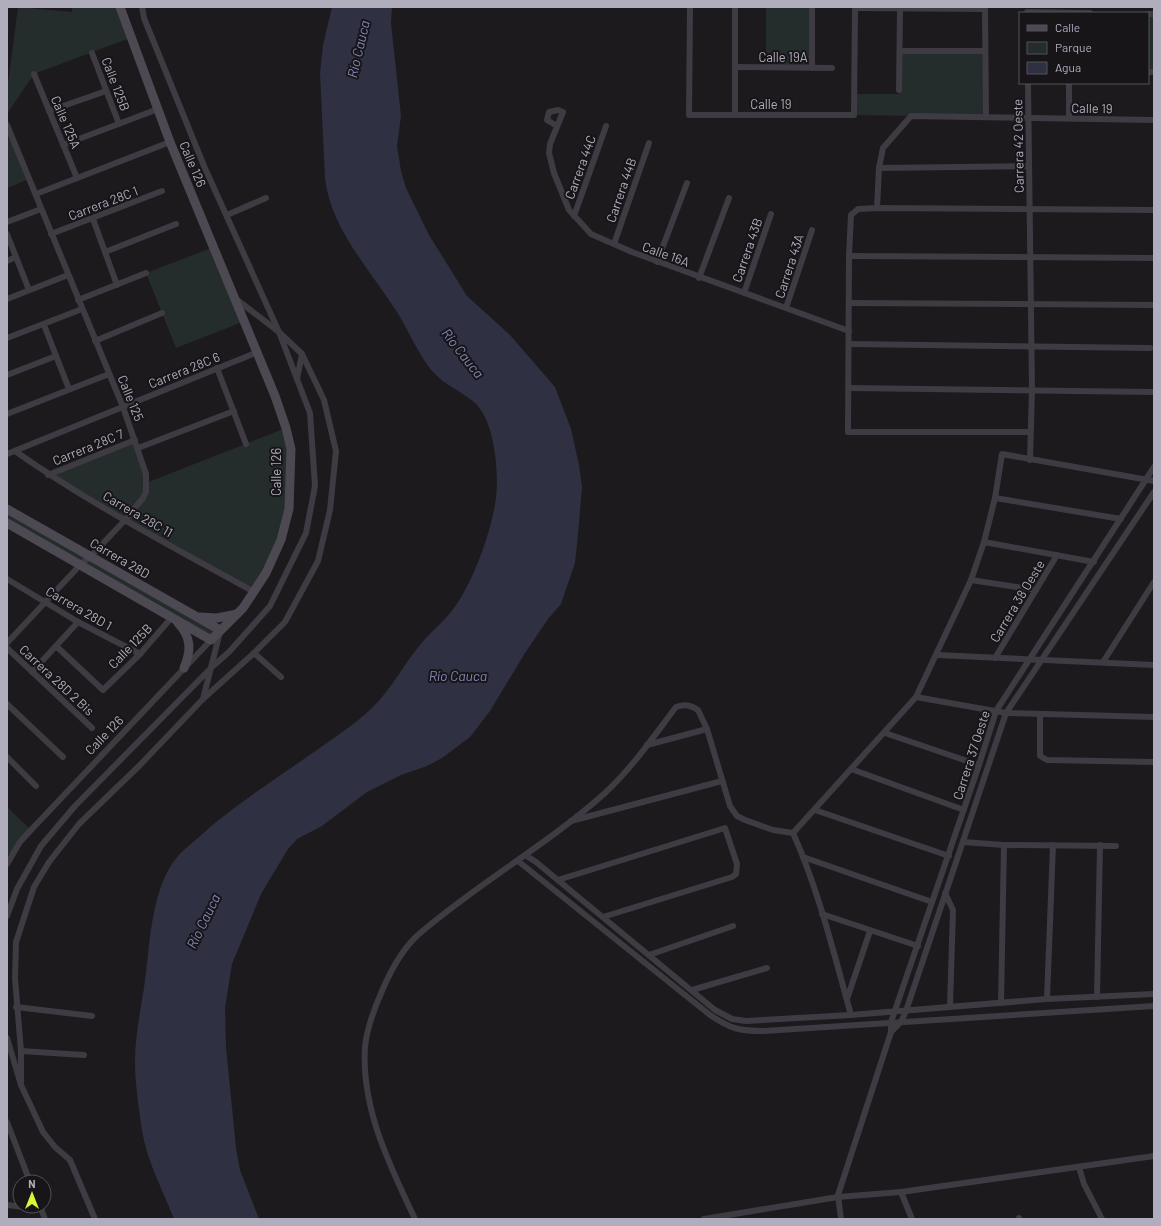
<svg xmlns="http://www.w3.org/2000/svg" width="1161" height="1226" font-family="Barlow,sans-serif">
	<rect width="100%" height="100%" fill="#1c1a1d"/>
	<!-- green -->
	<g fill="#242d2b">
		<polygon points="18,7 72,12 72,7 120,7 130,38 34,74 7,114 7,91"/>
		<polygon points="766,7 812,7 812,68 766,67"/>
		<rect x="1148" y="14" width="6" height="58"/>
		<polygon points="900,51 985,51 986,117 854,115 854,94 899,94"/>
		<polygon points="7,125 29,179 7,188"/>
		<polygon points="214,247 245,321 176,348 146,273"/>
		<polygon points="286,428 291,470 281,540 254,592 48,475 135,440 146,483"/>
		<polygon points="7,509 220,630 211,640 7,523"/>
		<polygon points="7,807 31,830 14,852 7,856"/>
	</g>
	<!-- water -->
	<path fill="#2f3042" d="M332,7H392L391,23L401,116L397,146L401,171L406,188L429,235L467,296L510,335L555,387L571,429L579,465L582,487L578,535L575,563L561,604L548,619L525,653L490,711L470,737L442,758L427,766L401,775L367,792L322,826L297,839L288,849L261,894L232,964L225,1008L226,1047L236,1148L240,1170L259,1219H174C163,1191 147,1161 142,1131C139,1108 135,1085 135,1062C135,1037 140,1013 144,988C150,948 150,888 178,856C187,846 200,837 210,827C244,799 281,775 317,750C335,737 355,724 371,709C393,688 405,661 425,639C433,630 443,622 451,612C472,586 492,531 496,497C499,472 495,420 474,402C462,392 445,385 434,373C420,358 407,327 395,309C368,267 331,229 325,178L320,73L323,45Z"/>
	<g fill="none" stroke-linecap="round" stroke-linejoin="round">
		<!-- street -->
		<g stroke="#3e3b42" stroke-width="6">
			<polyline points="690,7 689,115 854,115 855,7"/>
			<polyline points="985,7 986,117"/>
			<polyline points="855,8 985,9"/>
			<polyline points="1027,12 1090,13"/>
			<polyline points="1148,14 1154,14"/>
			<polyline points="900,51 985,51"/>
			<polyline points="92,53 119,124"/>
			<polyline points="735,67 832,68"/>
			<polyline points="812,68 812,7"/>
			<polyline points="1148,72 1154,72"/>
			<polyline points="34,74 77,178"/>
			<polyline points="1028,83 1032,389 1030,460"/>
			<polyline points="899,90 900,9"/>
			<polyline points="49,111 106,91"/>
			<polyline points="735,115 735,7"/>
			<polyline points="1069,118 1069,83"/>
			<polyline points="7,125 123,407 146,474 146,492 143,498 125,520 91,556 81,564 7,643"/>
			<polyline points="557,126 547,120 549,112 558,110 563,112 550,144 549,153 554,173 569,210 591,234 632,252 849,331"/>
			<polyline points="63,145 158,109"/>
			<polyline points="879,168 1029,166"/>
			<polyline points="36,194 170,142"/>
			<polyline points="877,208 879,168 883,148 911,116 1154,120"/>
			<polyline points="227,215 266,198"/>
			<polyline points="574,216 606,126"/>
			<polyline points="93,219 117,285"/>
			<polyline points="7,222 41,209"/>
			<polyline points="7,234 29,290"/>
			<polyline points="51,234 162,191"/>
			<polyline points="614,244 649,143"/>
			<polyline points="105,252 176,224"/>
			<polyline points="849,256 1154,258"/>
			<polyline points="7,261 16,257"/>
			<polyline points="657,262 687,183"/>
			<polyline points="699,278 729,198"/>
			<polyline points="744,293 771,214"/>
			<polyline points="7,299 68,275"/>
			<polyline points="78,300 146,273"/>
			<polyline points="849,303 1154,305"/>
			<polyline points="786,308 812,230"/>
			<polyline points="44,325 69,389"/>
			<polyline points="7,338 82,309"/>
			<polyline points="95,341 162,313"/>
			<polyline points="849,344 1150,348"/>
			<polyline points="217,368 246,444"/>
			<polyline points="7,375 56,356"/>
			<polyline points="297,379 302,354"/>
			<polyline points="849,388 1154,392"/>
			<polyline points="7,414 109,374"/>
			<polyline points="1030,432 848,432 849,256 851,215 858,209 877,208 1154,210"/>
			<polyline points="138,448 234,411"/>
			<path d="M15,451C90,504 173,547 254,592"/>
			<polyline points="7,454 258,352"/>
			<polyline points="48,475 135,440"/>
			<polyline points="995,498 1121,519"/>
			<polyline points="984,542 1094,562"/>
			<polyline points="7,579 78,622 140,654"/>
			<polyline points="971,580 1036,590"/>
			<polyline points="56,646 103,690 140,654 172,617"/>
			<polyline points="7,648 92,728"/>
			<polyline points="254,653 281,677"/>
			<polyline points="937,655 1154,665"/>
			<polyline points="995,658 1057,555"/>
			<polyline points="1103,662 1154,582"/>
			<polyline points="32,672 78,622"/>
			<polyline points="916,697 1006,713 1154,717"/>
			<polyline points="203,699 220,632"/>
			<polyline points="7,704 63,757"/>
			<polyline points="1040,714 1040,756 1047,760 1154,762"/>
			<polyline points="885,733 979,765"/>
			<polyline points="647,745 707,729"/>
			<polyline points="7,757 36,786"/>
			<polyline points="851,769 964,810"/>
			<polyline points="815,810 949,856"/>
			<polyline points="571,821 722,781"/>
			<polyline points="793,833 916,697 971,580 984,542 995,498 1002,454 1154,481"/>
			<path d="M793,833C819,891 834,954 851,1015"/>
			<polyline points="963,842 1004,845 1116,846"/>
			<polyline points="525,855 536,862 715,1010 732,1019 746,1021 851,1015 1047,999 1154,994"/>
			<polyline points="803,857 932,902"/>
			<path d="M518,861L710,1015C731,1029 739,1031 764,1031L1154,1006"/>
			<polyline points="7,864 20,842 31,830 211,640"/>
			<polyline points="558,880 725,828 737,864 736,874 732,877 603,917"/>
			<polyline points="945,893 953,910 950,1006"/>
			<polyline points="822,914 918,946"/>
			<polyline points="7,916 17,889 41,846 75,806 212,667 229,652 270,606 306,533 315,486 310,413 279,332 204,166 144,18 142,7"/>
			<polyline points="649,955 733,926"/>
			<polyline points="692,990 767,968"/>
			<polyline points="1097,997 1100,845"/>
			<polyline points="847,999 870,931"/>
			<polyline points="1047,999 1053,845"/>
			<polyline points="1001,1003 1004,845"/>
			<polyline points="16,1007 92,1016"/>
			<polyline points="891,1032 901,1022 906,1011 1006,713 1154,492"/>
			<polyline points="7,1038 21,1085 43,1132 55,1147 70,1160 95,1219"/>
			<polyline points="21,1051 84,1055"/>
			<polyline points="21,1085 21,1051 15,978 16,942 34,887 49,862 79,824 139,766 203,699 254,653 285,622 318,561 330,510 336,451 324,400 302,354 279,332 236,299"/>
			<polyline points="7,1122 30,1182"/>
			<polyline points="1079,1167 1084,1184 1102,1219"/>
			<polyline points="901,1192 912,1219"/>
			<polyline points="7,1205 42,1209"/>
			<polyline points="40,1206 45,1219"/>
			<polyline points="1019,1218 1019,1219"/>
			<path d="M415,1219C390,1166 361,1108 365,1047C367,1027 374,1009 382,991C390,972 403,948 419,934C478,883 547,845 605,793C632,768 654,736 676,707C685,704 690,705 698,710L707,729L730,806L737,816L745,820L773,830L793,833"/>
			<polyline points="704,1219 838,1197 901,1192 1154,1156"/>
			<polyline points="841,1219 838,1195 891,1032 891,1022 979,765 996,711 1154,467"/>
		</g>
		<!-- secondary -->
		<g stroke="#4c4952" stroke-width="9">
			<polyline points="7,509 220,630"/>
			<polyline points="7,523 211,640 243,608 266,573 281,540 289,509 291,449 286,428 275,396 170,142 120,7"/>
			<polyline points="200,617 217,618 237,614"/>
			<path d="M178,623C192,638 191,651 184,668"/>
		</g>
	</g>
	<g text-anchor="middle" dominant-baseline="central" stroke-width="4" stroke-linejoin="round" paint-order="stroke">
		<!-- street labels -->
		<g font-size="13" fill="#b0adbd" stroke="#171518">
			<text x="783" y="57">Calle 19A</text>
			<text transform="translate(116 84) rotate(69)">Calle 125B</text>
			<text x="771" y="104">Calle 19</text>
			<text transform="translate(1092 108) rotate(1)">Calle 19</text>
			<text transform="translate(66 122) rotate(67)">Calle 125A</text>
			<text transform="translate(1018 146) rotate(-91)">Carrera 42 Oeste</text>
			<text transform="translate(193 164) rotate(67)">Calle 126</text>
			<text transform="translate(580 167) rotate(-70)">Carrera 44C</text>
			<text transform="translate(621 190) rotate(-71)">Carrera 44B</text>
			<text transform="translate(103 203) rotate(-21)">Carrera 28C 1</text>
			<text transform="translate(747 250) rotate(-71)">Carrera 43B</text>
			<text transform="translate(666 254) rotate(20)">Calle 16A</text>
			<text transform="translate(789 266) rotate(-72)">Carrera 43A</text>
			<text transform="translate(184 370) rotate(-22)">Carrera 28C 6</text>
			<text transform="translate(131 398) rotate(68)">Calle 125</text>
			<text transform="translate(88 447) rotate(-22)">Carrera 28C 7</text>
			<text transform="translate(276 472) rotate(-90)">Calle 126</text>
			<text transform="translate(138 514) rotate(30)">Carrera 28C 11</text>
			<text transform="translate(120 558) rotate(30)">Carrera 28D</text>
			<text transform="translate(1017 601) rotate(-59)">Carrera 38 Oeste</text>
			<text transform="translate(79 608) rotate(30)">Carrera 28D 1</text>
			<text transform="translate(130 646) rotate(-46)">Calle 125B</text>
			<text transform="translate(57 680) rotate(43)">Carrera 28D 2 Bis</text>
			<text transform="translate(104 735) rotate(-46)">Calle 126</text>
			<text transform="translate(971 755) rotate(-72)">Carrera 37 Oeste</text>
		</g>
		<!-- water labels -->
		<g font-size="14" font-style="italic" fill="#8384b8" stroke="#171518">
			<text transform="translate(358 49) rotate(-77)">Río Cauca</text>
			<text transform="translate(463 353) rotate(52)">Río Cauca</text>
			<text x="458" y="675">Río Cauca</text>
			<text transform="translate(203 921) rotate(-64)">Río Cauca</text>
		</g>
	</g>
	<!-- border -->
	<rect width="1161" height="1226" fill="none" stroke="#b0adbd" stroke-width="16"/>
	<!-- legend -->
	<rect x="1019" y="12" width="130" height="72" fill="#171518" stroke="#54525a"/>
	<rect x="1027" y="25" width="20" height="6" fill="#4c4952" stroke="#54525a"/>
	<text x="1055" y="32" font-size="12" fill="#b0adbd">Calle</text>
	<rect x="1027" y="42" width="20" height="12" fill="#242d2b" stroke="#54525a"/>
	<text x="1055" y="52" font-size="12" fill="#b0adbd">Parque</text>
	<rect x="1027" y="62" width="20" height="12" fill="#2f3042" stroke="#54525a"/>
	<text x="1055" y="72" font-size="12" fill="#b0adbd">Agua</text>
	<!-- north arrow -->
	<g transform="translate(32 1194)"><circle r="19" fill="#171518" stroke="#54525a"/>
	<path d="M0-3L7 15L0 10L-7 15Z" fill="#d6f936"/>
	<text y="-6" font-size="11" font-weight="bold" text-anchor="middle" fill="#b0adbd">N</text>
	</g>
</svg>
